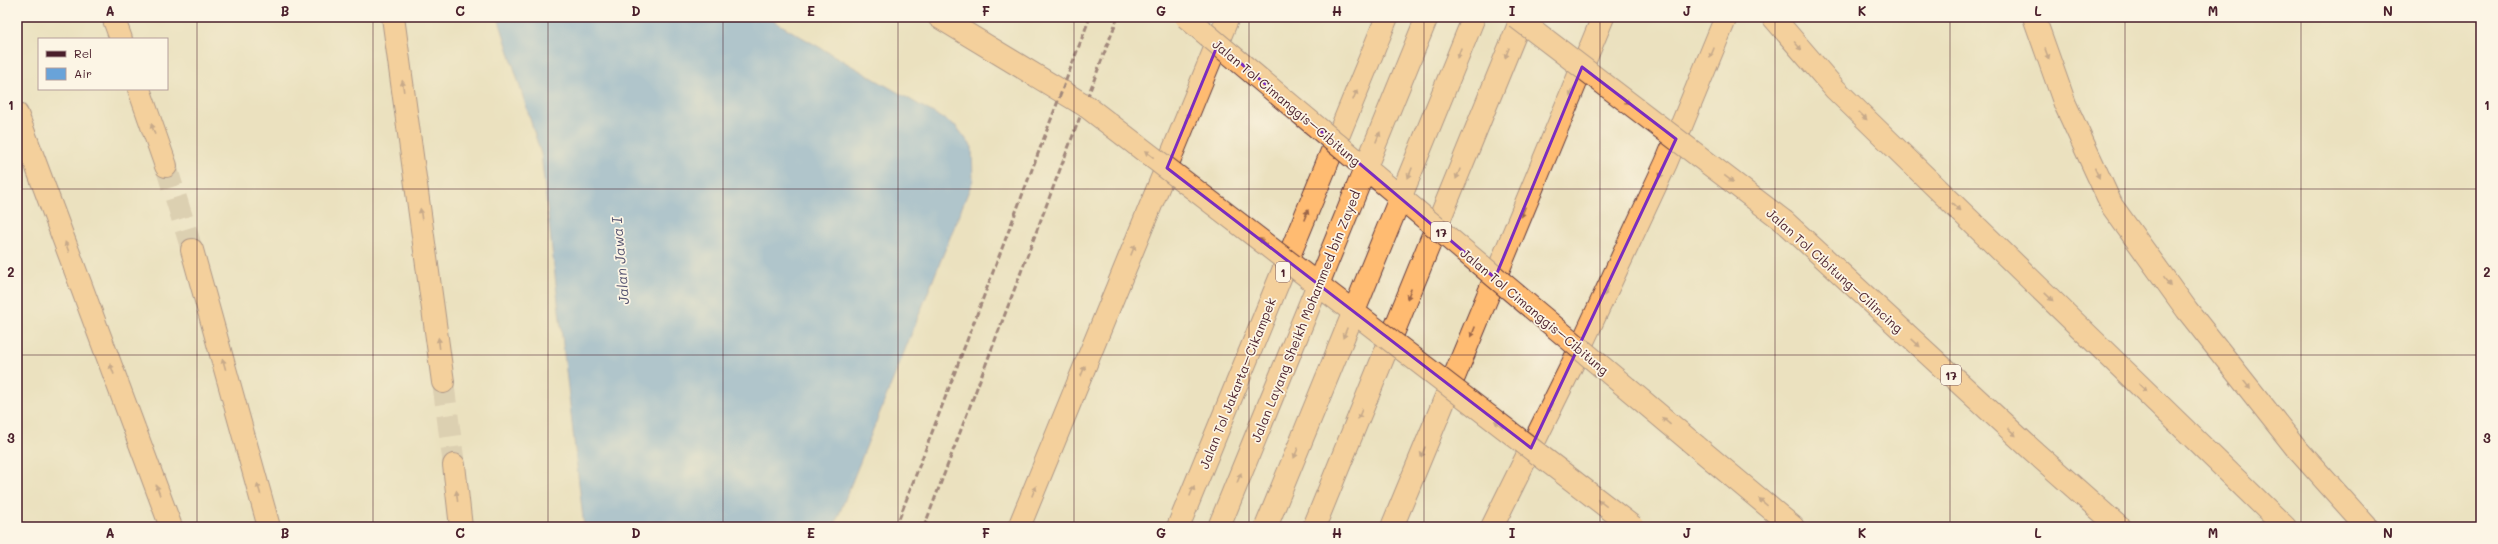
<svg xmlns="http://www.w3.org/2000/svg" width="2498" height="544" font-family="Mali,sans-serif">
	<rect width="100%" height="100%" fill="#fcf5e5"/>
	<filter id="ink" filterUnits="userSpaceOnUse"><feTurbulence type="fractalNoise" baseFrequency=".025" numOctaves="2"/><feDisplacementMap in="SourceGraphic" scale="8" xChannelSelector="R" yChannelSelector="G"/><feConvolveMatrix kernelMatrix="1 2 1 2 8 2 1 2 1" color-interpolation-filters="sRGB"/></filter>
	<filter id="wash" filterUnits="userSpaceOnUse"><feTurbulence type="fractalNoise" baseFrequency=".012" numOctaves="4" result="noise"/><feDisplacementMap in="SourceGraphic" scale="16" xChannelSelector="R" yChannelSelector="G"/><feGaussianBlur stdDeviation="0.9" result="paint"/><feColorMatrix in="noise" values="0 0 0 0 0 0 0 0 0 0 0 0 0 0 0 0 0 1.4 0 .05"/><feComposite in="paint" operator="in"/></filter>
	<g filter="url(#wash)">
		<rect width="100%" height="100%" fill="#ebe1bf"/>
		<!-- water -->
		<polygon fill="#69a3d9" stroke="#5a6182" points="498,17 767,17 956,126 972,147 973,180 834,527 584,527 541,154"/>
	</g>
	<g filter="url(#ink)">
		<g fill="none" stroke-linecap="round" stroke-linejoin="round">
			<!-- highway-tunnel -->
			<g stroke="#cbbaa1" stroke-width="22" stroke-dasharray="22 11" stroke-linecap="butt">
				<polyline points="166,166 192,250"/>
				<polyline points="443,382 454,465"/>
			</g>
			<!-- highway casing -->
			<g stroke="#623c41" stroke-width="24">
				<g id="highway">
					<polyline points="113,17 121,39"/>
					<polyline points="393,17 443,382"/>
					<polyline points="939,17 1086,106"/>
					<polyline points="1773,17 1835,89 2285,527"/>
					<polyline points="2034,17 2065,104 2112,206 2187,310 2297,449 2367,527"/>
					<polyline points="139,89 166,166"/>
					<polyline points="17,114 171,527"/>
					<polyline points="1785,222 2031,449 2119,527"/>
					<polyline points="192,250 269,527"/>
					<polyline points="1696,446 1793,527"/>
					<polyline points="454,465 461,527"/>
					<polyline points="1019,527 1228,17"/>
					<polyline points="1178,527 1387,17"/>
					<polyline points="1314,527 1522,17"/>
					<polyline points="1392,527 1603,17"/>
					<polyline points="1492,527 1572,365 1666,163 1726,17"/>
				</g>
			</g>
			<!-- highway -->
			<use href="#highway" stroke="#ffbb71" stroke-width="22"/>
			<!-- rail -->
			<g stroke="#4a1f2b" stroke-width="3" stroke-dasharray="6 3" stroke-linecap="butt">
				<polyline points="896,527 1090,17"/>
				<polyline points="924,527 1118,17"/>
			</g>
			<!-- highway-bridge casing -->
			<g stroke="#623c41" stroke-width="24" stroke-linecap="butt">
				<g id="highway-bridge">
					<polyline points="1186,17 1696,446"/>
					<polyline points="1516,17 1785,222"/>
					<polyline points="1086,106 1633,527"/>
					<polyline points="1219,527 1427,17"/>
					<polyline points="1266,527 1474,17"/>
				</g>
			</g>
			<!-- highway-bridge -->
			<use href="#highway-bridge" stroke="#ffbb71" stroke-width="22"/>
		</g>
		<!-- one-way arrows -->
		<defs><path id="oneway-solid" d="M-6-.8H1V-3.2L6.5 0L1 3.2V.8H-6Z"/></defs>
		<g fill="#9b654a">
			<use href="#oneway-solid" transform="translate(1798 46) rotate(49)"/>
			<use href="#oneway-solid" transform="translate(1459 53) rotate(112)"/>
			<use href="#oneway-solid" transform="translate(1507 53) rotate(112)"/>
			<use href="#oneway-solid" transform="translate(1712 53) rotate(112)"/>
			<use href="#oneway-solid" transform="translate(2047 54) rotate(70)"/>
			<use href="#oneway-solid" transform="translate(403 86) rotate(-98)"/>
			<use href="#oneway-solid" transform="translate(1572 92) rotate(112)"/>
			<use href="#oneway-solid" transform="translate(1355 95) rotate(-68)"/>
			<use href="#oneway-solid" transform="translate(1625 100) rotate(37)"/>
			<use href="#oneway-solid" transform="translate(1863 116) rotate(44)"/>
			<use href="#oneway-solid" transform="translate(1187 117) rotate(-68)"/>
			<use href="#oneway-solid" transform="translate(153 129) rotate(-109)"/>
			<use href="#oneway-solid" transform="translate(1378 137) rotate(-68)"/>
			<use href="#oneway-solid" transform="translate(1149 154) rotate(-142)"/>
			<use href="#oneway-solid" transform="translate(1410 173) rotate(112)"/>
			<use href="#oneway-solid" transform="translate(1662 173) rotate(115)"/>
			<use href="#oneway-solid" transform="translate(2097 173) rotate(65)"/>
			<use href="#oneway-solid" transform="translate(1458 174) rotate(112)"/>
			<use href="#oneway-solid" transform="translate(1729 179) rotate(37)"/>
			<use href="#oneway-solid" transform="translate(1956 207) rotate(44)"/>
			<use href="#oneway-solid" transform="translate(1523 212) rotate(112)"/>
			<use href="#oneway-solid" transform="translate(421 214) rotate(-98)"/>
			<use href="#oneway-solid" transform="translate(1306 215) rotate(-68)"/>
			<use href="#oneway-solid" transform="translate(1263 242) rotate(-142)"/>
			<use href="#oneway-solid" transform="translate(67 247) rotate(-110)"/>
			<use href="#oneway-solid" transform="translate(1133 250) rotate(-68)"/>
			<use href="#oneway-solid" transform="translate(2167 282) rotate(54)"/>
			<use href="#oneway-solid" transform="translate(1606 291) rotate(115)"/>
			<use href="#oneway-solid" transform="translate(1409 294) rotate(112)"/>
			<use href="#oneway-solid" transform="translate(2049 297) rotate(44)"/>
			<use href="#oneway-solid" transform="translate(1473 332) rotate(112)"/>
			<use href="#oneway-solid" transform="translate(1345 333) rotate(112)"/>
			<use href="#oneway-solid" transform="translate(439 343) rotate(-97)"/>
			<use href="#oneway-solid" transform="translate(1916 343) rotate(43)"/>
			<use href="#oneway-solid" transform="translate(224 364) rotate(-106)"/>
			<use href="#oneway-solid" transform="translate(112 369) rotate(-110)"/>
			<use href="#oneway-solid" transform="translate(1083 371) rotate(-68)"/>
			<use href="#oneway-solid" transform="translate(2247 385) rotate(52)"/>
			<use href="#oneway-solid" transform="translate(2143 388) rotate(44)"/>
			<use href="#oneway-solid" transform="translate(1550 408) rotate(116)"/>
			<use href="#oneway-solid" transform="translate(1360 414) rotate(112)"/>
			<use href="#oneway-solid" transform="translate(1666 421) rotate(-140)"/>
			<use href="#oneway-solid" transform="translate(1499 424) rotate(-143)"/>
			<use href="#oneway-solid" transform="translate(2012 432) rotate(43)"/>
			<use href="#oneway-solid" transform="translate(1423 452) rotate(112)"/>
			<use href="#oneway-solid" transform="translate(1296 453) rotate(112)"/>
			<use href="#oneway-solid" transform="translate(1239 478) rotate(-68)"/>
			<use href="#oneway-solid" transform="translate(259 489) rotate(-106)"/>
			<use href="#oneway-solid" transform="translate(158 490) rotate(-110)"/>
			<use href="#oneway-solid" transform="translate(1034 491) rotate(-68)"/>
			<use href="#oneway-solid" transform="translate(1192 491) rotate(-68)"/>
			<use href="#oneway-solid" transform="translate(457 496) rotate(-96)"/>
			<use href="#oneway-solid" transform="translate(1763 502) rotate(-140)"/>
			<use href="#oneway-solid" transform="translate(1602 503) rotate(-142)"/>
		</g>
	</g>
	<!-- marked area -->
	<path d="M0 0H2498V544H0ZM1218,44L1495,278L1582,67L1676,139L1531,448L1167,168Z" fill="#ebe1bf" fill-opacity=".55" fill-rule="evenodd"/>
	<path fill="none" stroke="#7b2cbf" stroke-width="3" stroke-linejoin="round" d="M1218,44L1495,278L1582,67L1676,139L1531,448L1167,168Z"/>
	<!-- grid -->
	<path fill="none" stroke="#4a1f2b" stroke-width="1" stroke-opacity="0.55" d="M197,17V527M373,17V527M548,17V527M723,17V527M898,17V527M1074,17V527M1249,17V527M1424,17V527M1600,17V527M1775,17V527M1950,17V527M2125,17V527M2301,17V527M17,189H2481M17,355H2481"/>
	<g text-anchor="middle" dominant-baseline="central" stroke-width="3.5" stroke-linejoin="round" paint-order="stroke">
		<!-- shield labels -->
		<g fill="#fcf5e5" stroke="#7f5f63" stroke-width="1">
			<rect x="1431" y="222" width="20" height="20" rx="3"/>
			<rect x="1276" y="262" width="14" height="20" rx="3"/>
			<rect x="1941" y="365" width="20" height="20" rx="3"/>
		</g>
		<g font-size="12" font-weight="bold" fill="#4a1f2b">
			<text x="1441" y="232">17</text>
			<text x="1283" y="272">1</text>
			<text x="1951" y="375">17</text>
		</g>
		<!-- street labels -->
		<g font-size="13" fill="#4a1f2b" stroke="#fcf5e5">
			<text transform="translate(1287 102) rotate(40)">Jalan Tol Cimanggis–Cibitung</text>
			<text transform="translate(1835 270) rotate(42)">Jalan Tol Cibitung–Cilincing</text>
			<text transform="translate(1535 311) rotate(40)">Jalan Tol Cimanggis–Cibitung</text>
			<text transform="translate(1305 316) rotate(-68)">Jalan Layang Sheikh Mohammed bin Zayed</text>
			<text transform="translate(1237 383) rotate(-68)">Jalan Tol Jakarta–Cikampek</text>
		</g>
		<!-- water labels -->
		<g font-size="14" font-style="italic" fill="#565471" stroke="#fcf5e5">
			<text transform="translate(620 261) rotate(-95)">Jalan Jawa I</text>
		</g>
	</g>
	<!-- margin -->
	<rect width="2498" height="544" fill="none" stroke="#fcf5e5" stroke-width="44"/>
	<!-- legend -->
	<rect x="38" y="38" width="130" height="52" fill="#fcf5e5" stroke="#b59f9b"/>
	<rect x="46" y="51" width="20" height="6" fill="#4a1f2b" stroke="#b59f9b"/>
	<text x="74" y="58" font-size="12" fill="#4a1f2b">Rel</text>
	<rect x="46" y="68" width="20" height="12" fill="#69a3d9" stroke="#b59f9b"/>
	<text x="74" y="78" font-size="12" fill="#4a1f2b">Air</text>
	<rect x="22" y="22" width="2454" height="500" fill="none" stroke="#4a1f2b" stroke-width="1.5"/>
	<g font-size="13" text-anchor="middle" font-weight="bold" fill="#4a1f2b">
		<text x="110" y="16">A</text>
		<text x="285" y="16">B</text>
		<text x="460" y="16">C</text>
		<text x="636" y="16">D</text>
		<text x="811" y="16">E</text>
		<text x="986" y="16">F</text>
		<text x="1161" y="16">G</text>
		<text x="1337" y="16">H</text>
		<text x="1512" y="16">I</text>
		<text x="1687" y="16">J</text>
		<text x="1862" y="16">K</text>
		<text x="2038" y="16">L</text>
		<text x="2213" y="16">M</text>
		<text x="2388" y="16">N</text>
		<text x="11" y="110">1</text>
		<text x="2487" y="110">1</text>
		<text x="11" y="277">2</text>
		<text x="2487" y="277">2</text>
		<text x="11" y="443">3</text>
		<text x="2487" y="443">3</text>
		<text x="110" y="538">A</text>
		<text x="285" y="538">B</text>
		<text x="460" y="538">C</text>
		<text x="636" y="538">D</text>
		<text x="811" y="538">E</text>
		<text x="986" y="538">F</text>
		<text x="1161" y="538">G</text>
		<text x="1337" y="538">H</text>
		<text x="1512" y="538">I</text>
		<text x="1687" y="538">J</text>
		<text x="1862" y="538">K</text>
		<text x="2038" y="538">L</text>
		<text x="2213" y="538">M</text>
		<text x="2388" y="538">N</text>
	</g>
</svg>
